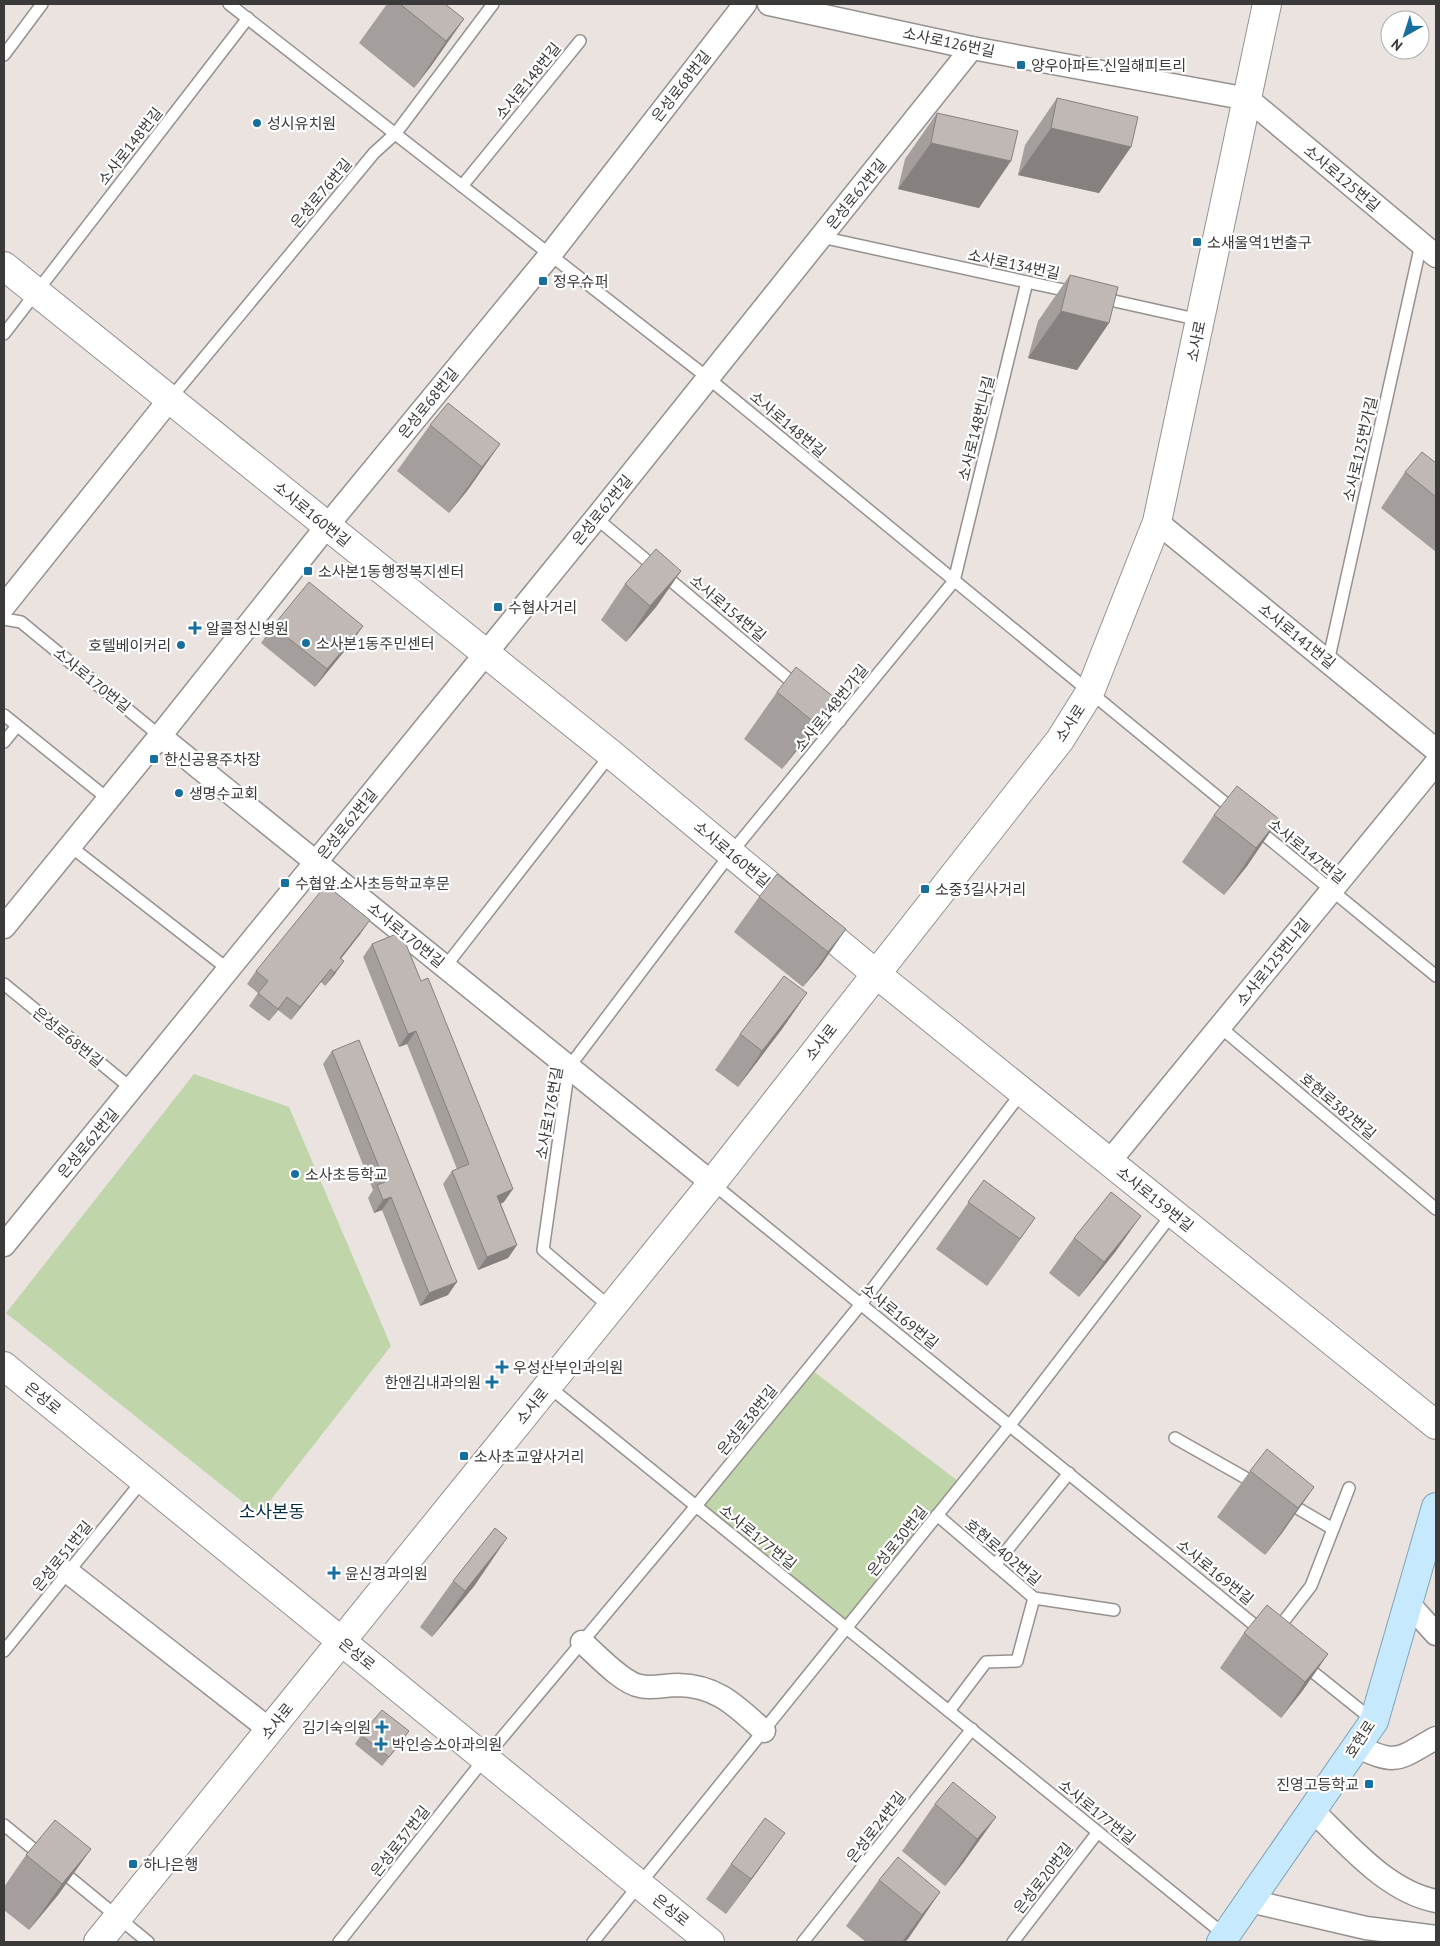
<svg xmlns="http://www.w3.org/2000/svg" width="1440" height="1946" font-family="'PT Sans','Noto Sans KR',sans-serif">
	<rect width="100%" height="100%" fill="#eae3e0"/>
	<!-- green -->
	<g fill="#c0d5aa">
		<polygon points="194,1074 289,1107 391,1346 259,1515 6,1313"/>
		<polygon points="809,1368 962,1484 846,1628 696,1506"/>
	</g>
	<g fill="none" stroke-linecap="round" stroke-linejoin="round">
		<!-- service casing -->
		<g stroke="#97918e" stroke-width="14">
			<g id="service">
				<polyline points="229,4 708,378 1236,812"/>
				<polyline points="4,55 42,4"/>
				<polyline points="462,186 580,41"/>
				<polyline points="821,237 1073,292"/>
				<polyline points="1101,298 1200,320"/>
				<polyline points="4,334 248,18"/>
				<polyline points="170,399 374,153 396,133 493,4"/>
				<polyline points="596,518 798,687"/>
				<polyline points="4,619 21,622 160,736"/>
				<polyline points="1328,662 1421,244"/>
				<polyline points="814,700 840,721"/>
				<polyline points="4,715 108,799"/>
				<polyline points="4,742 17,726"/>
				<polyline points="1256,828 1436,976"/>
				<polyline points="70,846 229,970"/>
				<polyline points="445,967 611,754"/>
				<polyline points="4,984 132,1089"/>
				<polyline points="1220,1027 1436,1209"/>
				<polyline points="712,1183 1263,1632"/>
				<polyline points="611,1308 543,1250 569,1067 731,853 954,581 1027,282"/>
				<polyline points="548,1386 1226,1936"/>
				<polyline points="1175,1438 1258,1485"/>
				<polyline points="1287,1502 1333,1529"/>
				<polyline points="937,1515 1034,1598 1114,1610"/>
				<polyline points="995,1565 1069,1473"/>
				<polyline points="1277,1630 1311,1586 1349,1488"/>
				<polyline points="4,1651 143,1480"/>
				<polyline points="1303,1664 1374,1721"/>
				<polyline points="949,1711 986,1662 1017,1661 1034,1598"/>
				<polyline points="4,1825 43,1857"/>
				<polyline points="58,1868 148,1942"/>
				<polyline points="339,1942 485,1758 696,1506 861,1304 1022,1092"/>
				<polyline points="593,1942 1010,1425 1173,1213"/>
				<polyline points="803,1942 972,1729"/>
				<polyline points="1013,1942 1098,1832"/>
			</g>
		</g>
		<!-- minor casing -->
		<g stroke="#97918e" stroke-width="25">
			<g id="minor">
				<polyline points="769,4 972,48 1248,99 1436,256"/>
				<polyline points="1157,522 1436,750"/>
				<polyline points="4,606 170,399"/>
				<polyline points="160,736 712,1183"/>
				<polyline points="4,927 160,736 327,526 550,255 745,4"/>
				<polyline points="1109,1162 1436,763"/>
				<polyline points="4,1245 596,518 972,48"/>
				<polyline points="68,1572 270,1730"/>
				<polyline points="1408,1603 1436,1634"/>
				<path d="M582,1642C596,1654 622,1683 640,1686C652,1689 666,1685 678,1685C718,1686 736,1706 764,1731"/>
				<path d="M1356,1746C1398,1766 1398,1759 1436,1738"/>
				<path d="M1312,1810C1348,1844 1386,1891 1436,1901"/>
				<polyline points="1250,1901 1366,1928 1436,1937"/>
			</g>
		</g>
		<!-- tertiary casing -->
		<g stroke="#97918e" stroke-width="30">
			<g id="tertiary">
				<polyline points="4,266 611,754 875,973 1436,1425"/>
				<polyline points="4,1366 710,1942"/>
				<polyline points="98,1942 712,1183 1060,740 1090,692 1157,522 1267,4"/>
			</g>
		</g>
		<!-- primary casing -->
		<g stroke="#7ea2b8" stroke-width="30">
			<polyline id="primary" points="1221,1942 1374,1721 1436,1507"/>
		</g>
		<!-- service -->
		<use href="#service" stroke="#fff" stroke-width="11"/>
		<!-- minor -->
		<use href="#minor" stroke="#fff" stroke-width="22"/>
		<!-- tertiary -->
		<use href="#tertiary" stroke="#fff" stroke-width="28"/>
		<!-- primary -->
		<use href="#primary" stroke="#c7e9fe" stroke-width="28"/>
	</g>
	<!-- wall -->
	<g fill="#a49e9c">
		<polygon points="387,4 445,4 464,19 431,66 414,88 359,43"/>
		<polygon points="1057,98 1131,147 1099,193 1018,175 1025,145"/>
		<polygon points="937,113 979,208 898,189 905,159"/>
		<polygon points="1070,275 1109,323 1077,370 1028,358 1038,321"/>
		<polygon points="430,425 500,444 467,491 449,513 397,471"/>
		<polygon points="1436,463 1436,552 1381,508 1405,472"/>
		<polygon points="681,571 656,607 626,642 601,620 625,584"/>
		<polygon points="273,626 363,626 351,643 315,687 261,643"/>
		<polygon points="777,692 835,698 802,744 782,769 744,739"/>
		<polygon points="1214,815 1279,819 1247,866 1224,895 1182,862"/>
		<polygon points="759,897 846,929 821,965 803,987 734,932"/>
		<polygon points="361,933 341,959 335,974 325,986 321,982 291,1020 278,1010 269,1021 249,1006 258,993 247,984 256,971"/>
		<polygon points="372,944 504,1202 501,1204 517,1245 508,1258 478,1270 443,1184 452,1171 457,1169 407,1044 399,1047 363,957"/>
		<polygon points="807,993 782,1029 738,1087 715,1070 740,1034"/>
		<polygon points="332,1051 448,1295 420,1306 382,1210 374,1213 368,1198 373,1190 323,1064"/>
		<polygon points="984,1180 1035,1218 987,1286 936,1249"/>
		<polygon points="1074,1238 1116,1251 1079,1297 1049,1273"/>
		<polygon points="1250,1471 1314,1487 1282,1533 1265,1555 1217,1517"/>
		<polygon points="453,1581 475,1585 432,1637 420,1627"/>
		<polygon points="1244,1633 1328,1654 1303,1690 1281,1718 1220,1668"/>
		<polygon points="361,1735 403,1740 382,1766 355,1744"/>
		<polygon points="935,1804 996,1817 963,1863 945,1886 902,1851"/>
		<polygon points="91,1849 58,1895 29,1930 4,1910 4,1887 26,1855"/>
		<polygon points="731,1864 760,1868 726,1914 706,1899"/>
		<polygon points="879,1880 940,1892 905,1942 866,1942 846,1926"/>
	</g>
	<!-- shaded-wall -->
	<g fill="#86817f">
		<polygon points="464,19 431,66 414,88 446,41"/>
		<polygon points="1051,128 1131,147 1099,193 1018,175"/>
		<polygon points="931,143 1011,161 979,208 898,189"/>
		<polygon points="1061,311 1109,323 1077,370 1028,358"/>
		<polygon points="500,444 467,491 449,513 482,467"/>
		<polygon points="681,571 656,607 626,642 650,606"/>
		<polygon points="363,626 351,643 315,687 327,669"/>
		<polygon points="835,698 802,744 782,769 815,723"/>
		<polygon points="1279,819 1247,866 1224,895 1256,848"/>
		<polygon points="370,920 361,933 331,971 340,958"/>
		<polygon points="846,929 821,965 803,987 828,952"/>
		<polygon points="344,961 335,974 325,986 334,973"/>
		<polygon points="331,969 321,982 291,1020 300,1007"/>
		<polygon points="807,993 782,1029 738,1087 762,1051"/>
		<polygon points="287,997 278,1010 269,1021"/>
		<polygon points="416,1031 407,1044 399,1047 408,1034"/>
		<polygon points="513,1189 504,1202 488,1209 497,1196"/>
		<polygon points="391,1197 382,1210 374,1213 383,1200"/>
		<polygon points="1141,1216 1116,1251 1079,1297 1104,1262"/>
		<polygon points="1035,1218 1003,1264 987,1286 1020,1239"/>
		<polygon points="517,1245 508,1258 478,1270 487,1257"/>
		<polygon points="457,1282 448,1295 420,1306 429,1293"/>
		<polygon points="1314,1487 1282,1533 1265,1555 1298,1508"/>
		<polygon points="507,1538 475,1585 432,1637 465,1591"/>
		<polygon points="1328,1654 1303,1690 1281,1718 1305,1682"/>
		<polygon points="409,1731 403,1740 382,1766 389,1757"/>
		<polygon points="996,1817 963,1863 945,1886 977,1839"/>
		<polygon points="785,1833 760,1868 726,1914 751,1879"/>
		<polygon points="91,1849 58,1895 29,1930 62,1884"/>
		<polygon points="940,1892 908,1939 905,1942 902,1942 922,1915"/>
	</g>
	<!-- building -->
	<g fill="#bfb8b5" stroke="#86817f">
		<polygon points="400,4 445,4 464,19 446,41"/>
		<polygon points="1057,98 1138,117 1131,147 1051,128"/>
		<polygon points="937,113 1018,131 1011,161 931,143"/>
		<polygon points="1070,275 1118,287 1109,323 1061,311"/>
		<polygon points="448,403 500,444 482,467 430,425"/>
		<polygon points="1422,452 1436,463 1436,497 1405,472"/>
		<polygon points="656,549 681,571 650,606 625,584"/>
		<polygon points="309,582 363,626 327,669 273,626"/>
		<polygon points="796,667 835,698 815,723 777,692"/>
		<polygon points="1237,786 1279,819 1256,848 1214,815"/>
		<polygon points="777,874 846,929 828,952 759,897"/>
		<polygon points="326,885 370,920 340,958 344,961 334,973 331,969 300,1007 287,997 278,1009 258,993 268,981 256,971"/>
		<polygon points="401,932 421,981 428,978 513,1189 497,1196 517,1245 487,1257 452,1171 469,1164 416,1031 408,1034 372,944"/>
		<polygon points="784,976 807,993 762,1051 740,1034"/>
		<polygon points="359,1040 457,1282 429,1293 391,1197 383,1200 377,1185 385,1182 332,1051"/>
		<polygon points="984,1180 1035,1218 1020,1239 968,1202"/>
		<polygon points="1111,1192 1141,1216 1104,1262 1074,1238"/>
		<polygon points="1267,1449 1314,1487 1298,1508 1250,1471"/>
		<polygon points="495,1528 507,1538 465,1591 453,1581"/>
		<polygon points="1267,1605 1328,1654 1305,1682 1244,1633"/>
		<polygon points="382,1710 409,1731 389,1757 361,1735"/>
		<polygon points="953,1782 996,1817 977,1839 935,1804"/>
		<polygon points="765,1818 785,1833 751,1879 731,1864"/>
		<polygon points="55,1820 91,1849 62,1884 26,1855"/>
		<polygon points="898,1857 940,1892 922,1915 879,1880"/>
	</g>
	<!-- markers -->
	<g fill="#176f9f" stroke="#fff" stroke-width="2">
		<rect x="1016" y="60" width="10" height="10" rx="2.5"/>
		<circle cx="257" cy="123" r="5"/>
		<rect x="1192" y="237" width="10" height="10" rx="2.5"/>
		<rect x="538" y="276" width="10" height="10" rx="2.5"/>
		<rect x="303" y="566" width="10" height="10" rx="2.5"/>
		<rect x="493" y="602" width="10" height="10" rx="2.5"/>
		<path d="M192.5 620.5h5v5h5v5h-5v5h-5v-5h-5v-5h5z"/>
		<circle cx="306" cy="643" r="5"/>
		<circle cx="181" cy="645" r="5"/>
		<rect x="149" y="754" width="10" height="10" rx="2.5"/>
		<circle cx="179" cy="793" r="5"/>
		<rect x="280" y="878" width="10" height="10" rx="2.5"/>
		<rect x="920" y="884" width="10" height="10" rx="2.5"/>
		<circle cx="295" cy="1174" r="5"/>
		<path d="M499.5 1359.5h5v5h5v5h-5v5h-5v-5h-5v-5h5z"/>
		<path d="M489.5 1374.5h5v5h5v5h-5v5h-5v-5h-5v-5h5z"/>
		<rect x="459" y="1451" width="10" height="10" rx="2.5"/>
		<path d="M331.5 1565.5h5v5h5v5h-5v5h-5v-5h-5v-5h5z"/>
		<path d="M379.5 1719.5h5v5h5v5h-5v5h-5v-5h-5v-5h5z"/>
		<path d="M378.5 1736.5h5v5h5v5h-5v5h-5v-5h-5v-5h5z"/>
		<rect x="1364" y="1779" width="10" height="10" rx="2.5"/>
		<rect x="128" y="1859" width="10" height="10" rx="2.5"/>
	</g>
	<g text-anchor="middle" dominant-baseline="central" stroke-width="4.5" stroke-linejoin="round" paint-order="stroke">
		<!-- street labels -->
		<g font-size="15" fill="#3c3a38" stroke="#fff">
			<text transform="translate(949 42) rotate(12)">소사로126번길</text>
			<text transform="translate(528 81) rotate(-51)">소사로148번길</text>
			<text transform="translate(681 86) rotate(-52)">은성로68번길</text>
			<text transform="translate(130 146) rotate(-52)">소사로148번길</text>
			<text transform="translate(1342 178) rotate(40)">소사로125번길</text>
			<text transform="translate(321 193) rotate(-50)">은성로76번길</text>
			<text transform="translate(856 194) rotate(-51)">은성로62번길</text>
			<text transform="translate(1014 264) rotate(12)">소사로134번길</text>
			<text transform="translate(1196 341) rotate(-78)">소사로</text>
			<text transform="translate(428 403) rotate(-51)">은성로68번길</text>
			<text transform="translate(788 424) rotate(40)">소사로148번길</text>
			<text transform="translate(976 428) rotate(-76)">소사로148번나길</text>
			<text transform="translate(1360 449) rotate(-77)">소사로125번가길</text>
			<text transform="translate(602 510) rotate(-51)">은성로62번길</text>
			<text transform="translate(312 514) rotate(39)">소사로160번길</text>
			<text transform="translate(728 608) rotate(40)">소사로154번길</text>
			<text transform="translate(1297 636) rotate(39)">소사로141번길</text>
			<text transform="translate(92 680) rotate(39)">소사로170번길</text>
			<text transform="translate(831 708) rotate(-51)">소사로148번가길</text>
			<text transform="translate(1070 723) rotate(-57)">소사로</text>
			<text transform="translate(347 824) rotate(-51)">은성로62번길</text>
			<text transform="translate(1307 851) rotate(39)">소사로147번길</text>
			<text transform="translate(732 854) rotate(40)">소사로160번길</text>
			<text transform="translate(406 935) rotate(39)">소사로170번길</text>
			<text transform="translate(1273 962) rotate(-51)">소사로125번나길</text>
			<text transform="translate(68 1037) rotate(39)">은성로68번길</text>
			<text transform="translate(821 1042) rotate(-52)">소사로</text>
			<text transform="translate(1338 1106) rotate(40)">호현로382번길</text>
			<text transform="translate(549 1113) rotate(-80)">소사로176번길</text>
			<text transform="translate(88 1143) rotate(-50)">은성로62번길</text>
			<text transform="translate(1155 1199) rotate(39)">소사로159번길</text>
			<text transform="translate(900 1316) rotate(39)">소사로169번길</text>
			<text transform="translate(43 1398) rotate(39)">은성로</text>
			<text transform="translate(532 1406) rotate(-51)">소사로</text>
			<text transform="translate(747 1420) rotate(-51)">은성로38번길</text>
			<text transform="translate(758 1537) rotate(39)">소사로177번길</text>
			<text transform="translate(897 1541) rotate(-51)">은성로30번길</text>
			<text transform="translate(1003 1552) rotate(40)">호현로402번길</text>
			<text transform="translate(62 1556) rotate(-51)">은성로51번길</text>
			<text transform="translate(1215 1572) rotate(39)">소사로169번길</text>
			<text transform="translate(357 1654) rotate(39)">은성로</text>
			<text transform="translate(277 1721) rotate(-51)">소사로</text>
			<text transform="translate(1360 1739) rotate(-57)">호현로</text>
			<text transform="translate(1097 1812) rotate(39)">소사로177번길</text>
			<text transform="translate(876 1827) rotate(-52)">은성로24번길</text>
			<text transform="translate(400 1841) rotate(-52)">은성로37번길</text>
			<text transform="translate(1043 1878) rotate(-52)">은성로20번길</text>
			<text transform="translate(671 1910) rotate(39)">은성로</text>
		</g>
		<!-- poi labels -->
		<g font-size="15" fill="#3c3a38" stroke="#fff" text-anchor="start">
			<text x="1031" y="65">양우아파트.신일해피트리</text>
			<text x="267" y="123">성시유치원</text>
			<text x="1207" y="242">소새울역1번출구</text>
			<text x="553" y="281">정우슈퍼</text>
			<text x="318" y="571">소사본1동행정복지센터</text>
			<text x="508" y="607">수협사거리</text>
			<text x="206" y="628">알콜정신병원</text>
			<text x="316" y="643">소사본1동주민센터</text>
			<text x="171" y="645" text-anchor="end">호텔베이커리</text>
			<text x="164" y="759">한신공용주차장</text>
			<text x="189" y="793">생명수교회</text>
			<text x="295" y="883">수협앞.소사초등학교후문</text>
			<text x="935" y="889">소중3길사거리</text>
			<text x="305" y="1174">소사초등학교</text>
			<text x="513" y="1367">우성산부인과의원</text>
			<text x="481" y="1382" text-anchor="end">한앤김내과의원</text>
			<text x="474" y="1456">소사초교앞사거리</text>
			<text x="345" y="1573">윤신경과의원</text>
			<text x="371" y="1727" text-anchor="end">김기숙의원</text>
			<text x="392" y="1744">박인승소아과의원</text>
			<text x="1359" y="1784" text-anchor="end">진영고등학교</text>
			<text x="143" y="1864">하나은행</text>
		</g>
		<!-- quarter labels -->
		<g font-size="18" fill="#042c43" stroke="#fff">
			<text x="272" y="1511">소사본동</text>
		</g>
	</g>
	<!-- border -->
	<rect width="1440" height="1946" fill="none" stroke="#3c3a38" stroke-width="10"/>
	<!-- north arrow -->
	<g transform="translate(1405 35) rotate(219)"><circle r="24" fill="#ffffff" stroke="#b1b0af"/>
	<path d="M0-4L9 19L0 12L-9 19Z" fill="#176f9f"/>
	<text y="-8" font-size="14" font-weight="bold" text-anchor="middle" fill="#3c3a38">N</text>
	</g>
</svg>
